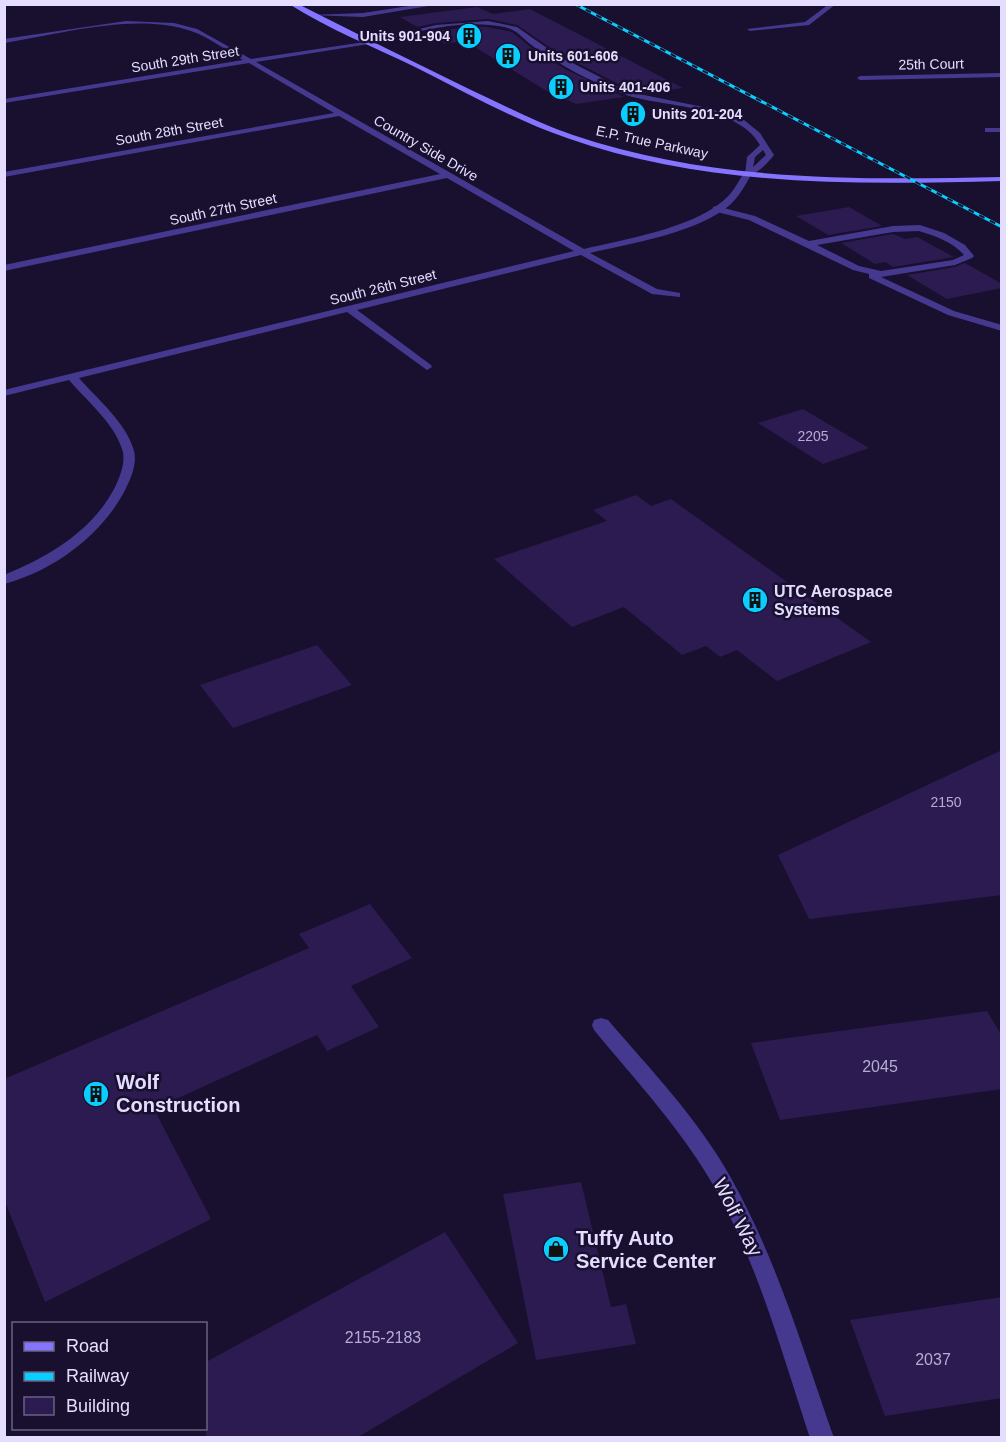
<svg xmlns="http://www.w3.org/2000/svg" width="1006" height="1442" font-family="Arial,sans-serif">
	<rect width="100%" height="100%" fill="#18102e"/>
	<!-- building -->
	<g fill="#2b1b50">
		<polygon points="477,7 493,14 530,9 683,88 646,93 630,90 558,53 517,25 488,19 436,23 417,27 400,17"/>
		<polygon points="470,27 487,27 512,32 533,49 565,69 624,97 576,104 545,90 465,41 445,44 426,32"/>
		<polygon points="849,207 882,226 828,235 796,216"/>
		<polygon points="893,234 905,239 917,237 954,257 893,267 885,262 875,264 841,243"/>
		<polygon points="965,263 1002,284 1002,288 947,299 907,275 955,267"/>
		<polygon points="803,409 869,448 823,464 758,423"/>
		<polygon points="636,495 651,506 671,499 871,642 777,681 737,650 720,657 706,646 682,655 624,607 572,627 494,559 607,521 593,510"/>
		<polygon points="317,645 352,685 233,728 200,685"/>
		<polygon points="1002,750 1002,895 809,919 778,855"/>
		<polygon points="370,904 412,958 351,986 379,1027 327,1051 317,1035 154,1109 211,1219 45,1302 4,1199 4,1079 309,948 299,934"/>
		<polygon points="987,1011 1002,1036 1002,1089 780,1120 751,1043"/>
		<polygon points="581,1182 611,1307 626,1304 636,1344 536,1360 503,1194"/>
		<polygon points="445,1232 518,1343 358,1437 206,1437 206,1362"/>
		<polygon points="1002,1297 1002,1398 885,1416 850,1320"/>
	</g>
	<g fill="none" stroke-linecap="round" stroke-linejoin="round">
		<!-- service -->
		<g fill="#45398f" fill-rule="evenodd">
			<polygon points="422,4 440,4 363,17 310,15 363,13"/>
			<path d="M488,21L517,27L557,55L629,92L708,108L744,120L760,133L774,155C767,164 757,175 745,175L747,157L760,145C737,104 663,108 623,94C592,83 561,65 534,47C524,40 517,29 504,27C460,18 412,33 369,44L366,42L436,25ZM763,150L766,155L753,167L755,157Z"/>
			<path d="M716,206L755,216L809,241L893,226L920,225L944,233L965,245L974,256L972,258L955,265L881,277L954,311L1002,325V331L948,315L869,278V274L853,270L749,220L713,211V207ZM919,231C935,236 953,242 964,255L953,260L881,271L859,266L817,245L893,232Z"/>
			<path d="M601,1018L608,1020C651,1070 699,1120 731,1178C777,1260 803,1350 834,1438H810C782,1354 759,1267 716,1190C683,1131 637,1082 594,1030L592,1025L594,1020Z"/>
		</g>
		<!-- minor -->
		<g fill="#45398f" fill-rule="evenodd">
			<polygon points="829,4 836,4 809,25 750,31 747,29 805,22"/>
			<polygon points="994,4 1002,4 1002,7 995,5"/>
			<path d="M126,21L174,23L197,29L251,59L371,41L369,44L256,62L584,249C626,239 689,229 723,201C733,193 738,182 745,171L752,173C746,184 740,195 731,204C698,233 632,243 590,253L657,289L680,293V297L652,294L581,255L357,310L431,365L432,367L427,370L347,312L79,378C97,399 127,423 134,451C137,462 132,476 127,486C105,533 54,571 4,584V575C50,556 94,530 116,485C121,474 126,460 122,449C114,423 87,401 69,380L4,396V390L574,251L447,178L4,271V265L440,174L339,116L4,177V172L334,113L249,63L4,103V99L243,60C227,51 209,37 191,31C137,12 60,34 4,43V39Z"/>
			<polygon points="1002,73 1002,77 860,80 857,78 860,76"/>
			<polygon points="988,128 1002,128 1002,132 985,132 985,128"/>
		</g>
		<!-- secondary -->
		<path fill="#8574ff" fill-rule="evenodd" d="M289,4H298C355,33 412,61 469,89C504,105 537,123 573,135C711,182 858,180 1002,177V181C856,185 706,187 567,138C514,120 465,92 415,67C374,47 328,29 289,4Z"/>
		<!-- rail casing -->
		<g stroke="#09ceff" stroke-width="3">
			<polyline id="rail" points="575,4 1002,227"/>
		</g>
		<!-- rail -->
		<use href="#rail" stroke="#18102e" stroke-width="2" stroke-dasharray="6" stroke-linecap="butt"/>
	</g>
	<!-- icons -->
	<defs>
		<g id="building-disc" transform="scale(1.35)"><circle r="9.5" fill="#09ceff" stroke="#18102e"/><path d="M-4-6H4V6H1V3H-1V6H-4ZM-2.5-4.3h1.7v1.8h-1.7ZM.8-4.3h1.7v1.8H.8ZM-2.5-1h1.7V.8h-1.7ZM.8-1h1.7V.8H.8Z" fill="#111"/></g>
		<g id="shop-disc" transform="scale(1.35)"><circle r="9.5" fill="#09ceff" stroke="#18102e"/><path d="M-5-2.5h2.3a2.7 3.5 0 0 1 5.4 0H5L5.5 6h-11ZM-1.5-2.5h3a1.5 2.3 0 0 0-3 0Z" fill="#111"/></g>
	</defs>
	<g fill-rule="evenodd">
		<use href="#building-disc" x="469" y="36"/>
		<use href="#building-disc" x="508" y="56"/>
		<use href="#building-disc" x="561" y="87"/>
		<use href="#building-disc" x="633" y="114"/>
		<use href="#building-disc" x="755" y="600"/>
		<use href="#building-disc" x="96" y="1094"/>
		<use href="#shop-disc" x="556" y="1249"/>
	</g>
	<g text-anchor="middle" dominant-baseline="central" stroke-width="5" stroke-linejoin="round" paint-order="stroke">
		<!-- far-poi labels -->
		<g font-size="14" font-weight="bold" fill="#e4ddff" stroke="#18102e" text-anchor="start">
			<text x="450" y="36" text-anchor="end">Units 901-904</text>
			<text x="528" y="56">Units 601-606</text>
			<text x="580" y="87">Units 401-406</text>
			<text x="652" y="114">Units 201-204</text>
		</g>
		<!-- far-street labels -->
		<g font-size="14" fill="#e4ddff" stroke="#18102e">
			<text transform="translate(185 59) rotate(-9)">South 29th Street</text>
			<text transform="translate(931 64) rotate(-1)">25th Court</text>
			<text transform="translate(169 131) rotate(-10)">South 28th Street</text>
			<text transform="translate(652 142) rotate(12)">E.P. True Parkway</text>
			<text transform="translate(426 148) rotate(30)">Country Side Drive</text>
			<text transform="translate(223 209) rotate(-12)">South 27th Street</text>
			<text transform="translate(383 287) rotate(-14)">South 26th Street</text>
		</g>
		<!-- number labels -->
		<g font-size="14" fill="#b6acd3">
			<text x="813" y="436">2205</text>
			<text x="946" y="802">2150</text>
		</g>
		<!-- poi labels -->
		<g font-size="16" font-weight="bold" fill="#e4ddff" stroke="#18102e" text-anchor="start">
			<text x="774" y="591">UTC Aerospace<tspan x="774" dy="18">Systems</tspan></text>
		</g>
		<!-- near-number labels -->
		<g font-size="16" fill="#b6acd3">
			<text x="880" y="1066">2045</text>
			<text x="383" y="1337">2155-2183</text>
			<text x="933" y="1359">2037</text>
		</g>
		<!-- near-poi labels -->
		<g font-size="20" font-weight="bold" fill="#e4ddff" stroke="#18102e" text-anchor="start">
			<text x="116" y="1082">Wolf<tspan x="116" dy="23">Construction</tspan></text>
			<text x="576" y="1238">Tuffy Auto<tspan x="576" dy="23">Service Center</tspan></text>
		</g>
		<!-- near-street labels -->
		<g font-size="20" fill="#e4ddff" stroke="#18102e">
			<text transform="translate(738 1217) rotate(63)">Wolf Way</text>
		</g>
	</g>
	<!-- border -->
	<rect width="1006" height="1442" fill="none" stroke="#e4ddff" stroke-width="12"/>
	<!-- legend -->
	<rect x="12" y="1322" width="195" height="108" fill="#18102e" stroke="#6a6282" stroke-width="1.5"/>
	<rect x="24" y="1342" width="30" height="9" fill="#8574ff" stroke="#6a6282" stroke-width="1.5"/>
	<text x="66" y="1352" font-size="18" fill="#e4ddff">Road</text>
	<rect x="24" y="1372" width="30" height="9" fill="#09ceff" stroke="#6a6282" stroke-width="1.5"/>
	<text x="66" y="1382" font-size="18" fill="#e4ddff">Railway</text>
	<rect x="24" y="1397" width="30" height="18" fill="#2b1b50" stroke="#6a6282" stroke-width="1.5"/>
	<text x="66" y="1412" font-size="18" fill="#e4ddff">Building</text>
</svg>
